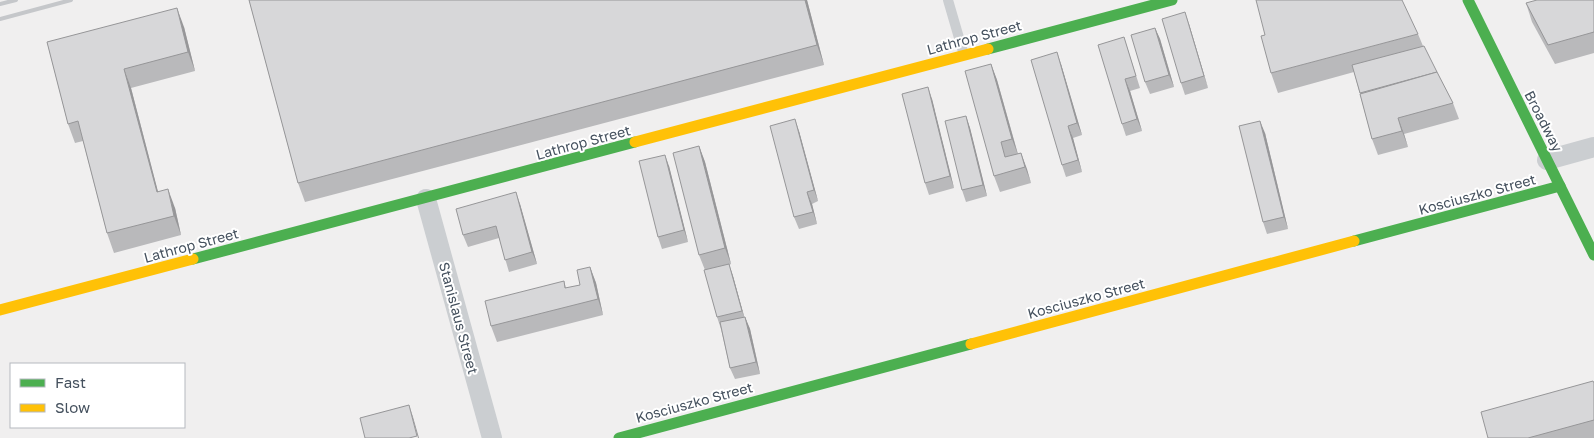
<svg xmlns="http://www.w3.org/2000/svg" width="1594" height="438" font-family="'Golos Text',sans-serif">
	<rect width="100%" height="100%" fill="#f0efef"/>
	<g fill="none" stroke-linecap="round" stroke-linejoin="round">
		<!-- lane -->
		<polyline stroke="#cbced1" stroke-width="10" points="948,0 964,55"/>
		<!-- street -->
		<g stroke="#cbced1" stroke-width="20">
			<polyline points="1547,160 1594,147"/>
			<polyline points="426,199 492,438"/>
		</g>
		<!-- fast -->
		<g stroke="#4caf50" stroke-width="11">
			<polyline points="1468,0 1594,255"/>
			<polyline points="988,49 1172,0"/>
			<polyline points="1354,241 1560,186"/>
			<polyline points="193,259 635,142"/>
			<polyline points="619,438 971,344"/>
		</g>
		<!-- slow -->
		<g stroke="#ffc107" stroke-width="11">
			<polyline points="635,142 988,49"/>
			<polyline points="0,310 193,259"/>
			<polyline points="971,344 1354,241"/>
		</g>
		<!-- rail -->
		<g stroke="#c5c7ca" stroke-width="4">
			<polyline points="0,4 16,0"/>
			<polyline points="0,19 71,0"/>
		</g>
	</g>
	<!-- wall -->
	<g fill="#b9b9bb">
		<polygon points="249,0 807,0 824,65 305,202 298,183"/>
		<polygon points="1594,0 1594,53 1555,64 1532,22 1526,3"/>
		<polygon points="1189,24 1208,88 1185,95 1181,83"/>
		<polygon points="184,27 195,71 131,88 158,192 175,208 181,235 114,253 107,233 83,141 75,143 68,124 47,42"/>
		<polygon points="1155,28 1160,39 1174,87 1150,94 1145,82"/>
		<polygon points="1418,34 1423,46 1453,103 1459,119 1404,134 1408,147 1378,155 1372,139 1354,72 1278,93 1271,73"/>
		<polygon points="1124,37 1140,88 1130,91 1142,131 1126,136 1122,124"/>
		<polygon points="991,64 997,80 1018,154 1021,153 1031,183 1000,192 994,176"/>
		<polygon points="1061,64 1082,135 1073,138 1082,172 1066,177 1062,165"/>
		<polygon points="932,99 954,188 929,195 925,183"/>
		<polygon points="966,116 970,128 987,196 966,202 962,190"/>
		<polygon points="799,131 818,201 812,204 817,224 799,229 794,217"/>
		<polygon points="1265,133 1288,229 1267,234 1263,222"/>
		<polygon points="699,146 705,162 731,264 729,265 733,276 744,317 745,317 750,329 760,374 735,379 730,368 721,329 717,317 705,270 699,255"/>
		<polygon points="669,166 688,242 662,249 658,237"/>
		<polygon points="520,204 537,264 509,272 499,238 468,247 463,235"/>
		<polygon points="590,267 596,283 603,315 497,342 491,326 564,281 566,288 580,285"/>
		<polygon points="1594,383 1594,438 1488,438"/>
	</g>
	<!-- shaded-wall -->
	<g fill="#969698">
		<polygon points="805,0 807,0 824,65 817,45"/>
		<polygon points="177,8 184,27 195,71 188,52"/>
		<polygon points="1185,12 1189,24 1208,88 1204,76"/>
		<polygon points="1155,28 1160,39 1174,87 1169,75"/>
		<polygon points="1057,52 1061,64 1082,135 1077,123"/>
		<polygon points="991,64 997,80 1018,155 1012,139"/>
		<polygon points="124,69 131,88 163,211 157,192"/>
		<polygon points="1125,79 1130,91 1142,131 1137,119"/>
		<polygon points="928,87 932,99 954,188 950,176"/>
		<polygon points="966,116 970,128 987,196 983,185"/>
		<polygon points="1398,118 1404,134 1408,147 1402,131"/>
		<polygon points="795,119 799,131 818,201 814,190"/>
		<polygon points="1260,121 1265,133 1288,229 1284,217"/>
		<polygon points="1068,126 1073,138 1082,172 1078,160"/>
		<polygon points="699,146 705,162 731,264 725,248"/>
		<polygon points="1021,153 1027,169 1031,183 1025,167"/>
		<polygon points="665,155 669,166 688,242 684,230"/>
		<polygon points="168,189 175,208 181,235 174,216"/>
		<polygon points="516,192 520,204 537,264 532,252"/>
		<polygon points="807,192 812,204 817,224 813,212"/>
		<polygon points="729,264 733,276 746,323 742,311"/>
		<polygon points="590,267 596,283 603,315 598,299"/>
		<polygon points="745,317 750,329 760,374 756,362"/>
		<polygon points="409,405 413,417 419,438 418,438"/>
	</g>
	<!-- building -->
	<g fill="#d7d7d9" stroke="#969698">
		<polygon points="249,0 805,0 817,45 298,183"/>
		<polygon points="1256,0 1402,0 1418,34 1271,73 1261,36 1265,35"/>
		<polygon points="1537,0 1594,0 1594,32 1548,45 1526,3"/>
		<polygon points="177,8 188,52 124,69 157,192 168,189 174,216 107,233 78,121 68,124 47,42"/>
		<polygon points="1185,12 1204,76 1181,83 1162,19"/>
		<polygon points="1155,28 1169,75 1145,82 1131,35"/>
		<polygon points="1124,37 1136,76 1125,79 1137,119 1122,124 1098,45"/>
		<polygon points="1424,46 1437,72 1360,93 1352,65"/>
		<polygon points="1057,52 1077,123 1068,126 1078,160 1062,165 1031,60"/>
		<polygon points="991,64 1012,139 1001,142 1005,157 1021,153 1025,167 994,176 965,71"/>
		<polygon points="1437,72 1453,103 1398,118 1402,131 1372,139 1360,94"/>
		<polygon points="928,87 950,176 925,183 902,94"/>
		<polygon points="966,116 983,185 962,190 945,121"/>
		<polygon points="795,119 814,190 807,192 813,212 794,217 770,126"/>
		<polygon points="1260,121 1284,217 1263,222 1239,126"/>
		<polygon points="699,146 725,248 699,255 673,153"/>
		<polygon points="665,155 684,230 658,237 639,161"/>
		<polygon points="516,192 532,252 505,260 496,226 463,235 456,209"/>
		<polygon points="729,264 742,311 717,317 704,270"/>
		<polygon points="590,267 598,299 491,326 485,301 564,281 565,288 580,285 577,270"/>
		<polygon points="745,317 756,362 730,368 720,322"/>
		<polygon points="1593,381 1594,383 1594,420 1528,438 1488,438 1481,412"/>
		<polygon points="409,405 417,436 409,438 365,438 360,418"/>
	</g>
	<g text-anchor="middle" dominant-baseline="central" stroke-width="4" stroke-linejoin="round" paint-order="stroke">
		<!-- street labels -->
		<g font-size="14" fill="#45515e" stroke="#fff">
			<text transform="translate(974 37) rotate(-15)">Lathrop Street</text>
			<text transform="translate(1544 121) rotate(63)">Broadway</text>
			<text transform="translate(583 142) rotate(-15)">Lathrop Street</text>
			<text transform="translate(1477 194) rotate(-15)">Kosciuszko Street</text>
			<text transform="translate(191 245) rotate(-15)">Lathrop Street</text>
			<text transform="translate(1086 298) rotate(-15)">Kosciuszko Street</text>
			<text transform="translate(459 318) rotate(75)">Stanislaus Street</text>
			<text transform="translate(694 402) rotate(-15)">Kosciuszko Street</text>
		</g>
	</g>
	<!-- legend -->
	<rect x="10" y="363" width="175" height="65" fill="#ffffff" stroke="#b5b9bf"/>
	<rect x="20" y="379" width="25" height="8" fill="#4caf50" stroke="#b5b9bf"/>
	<text x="55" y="388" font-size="15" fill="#45515e">Fast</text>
	<rect x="20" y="404" width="25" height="8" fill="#ffc107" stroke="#b5b9bf"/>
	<text x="55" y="413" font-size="15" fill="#45515e">Slow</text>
</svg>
